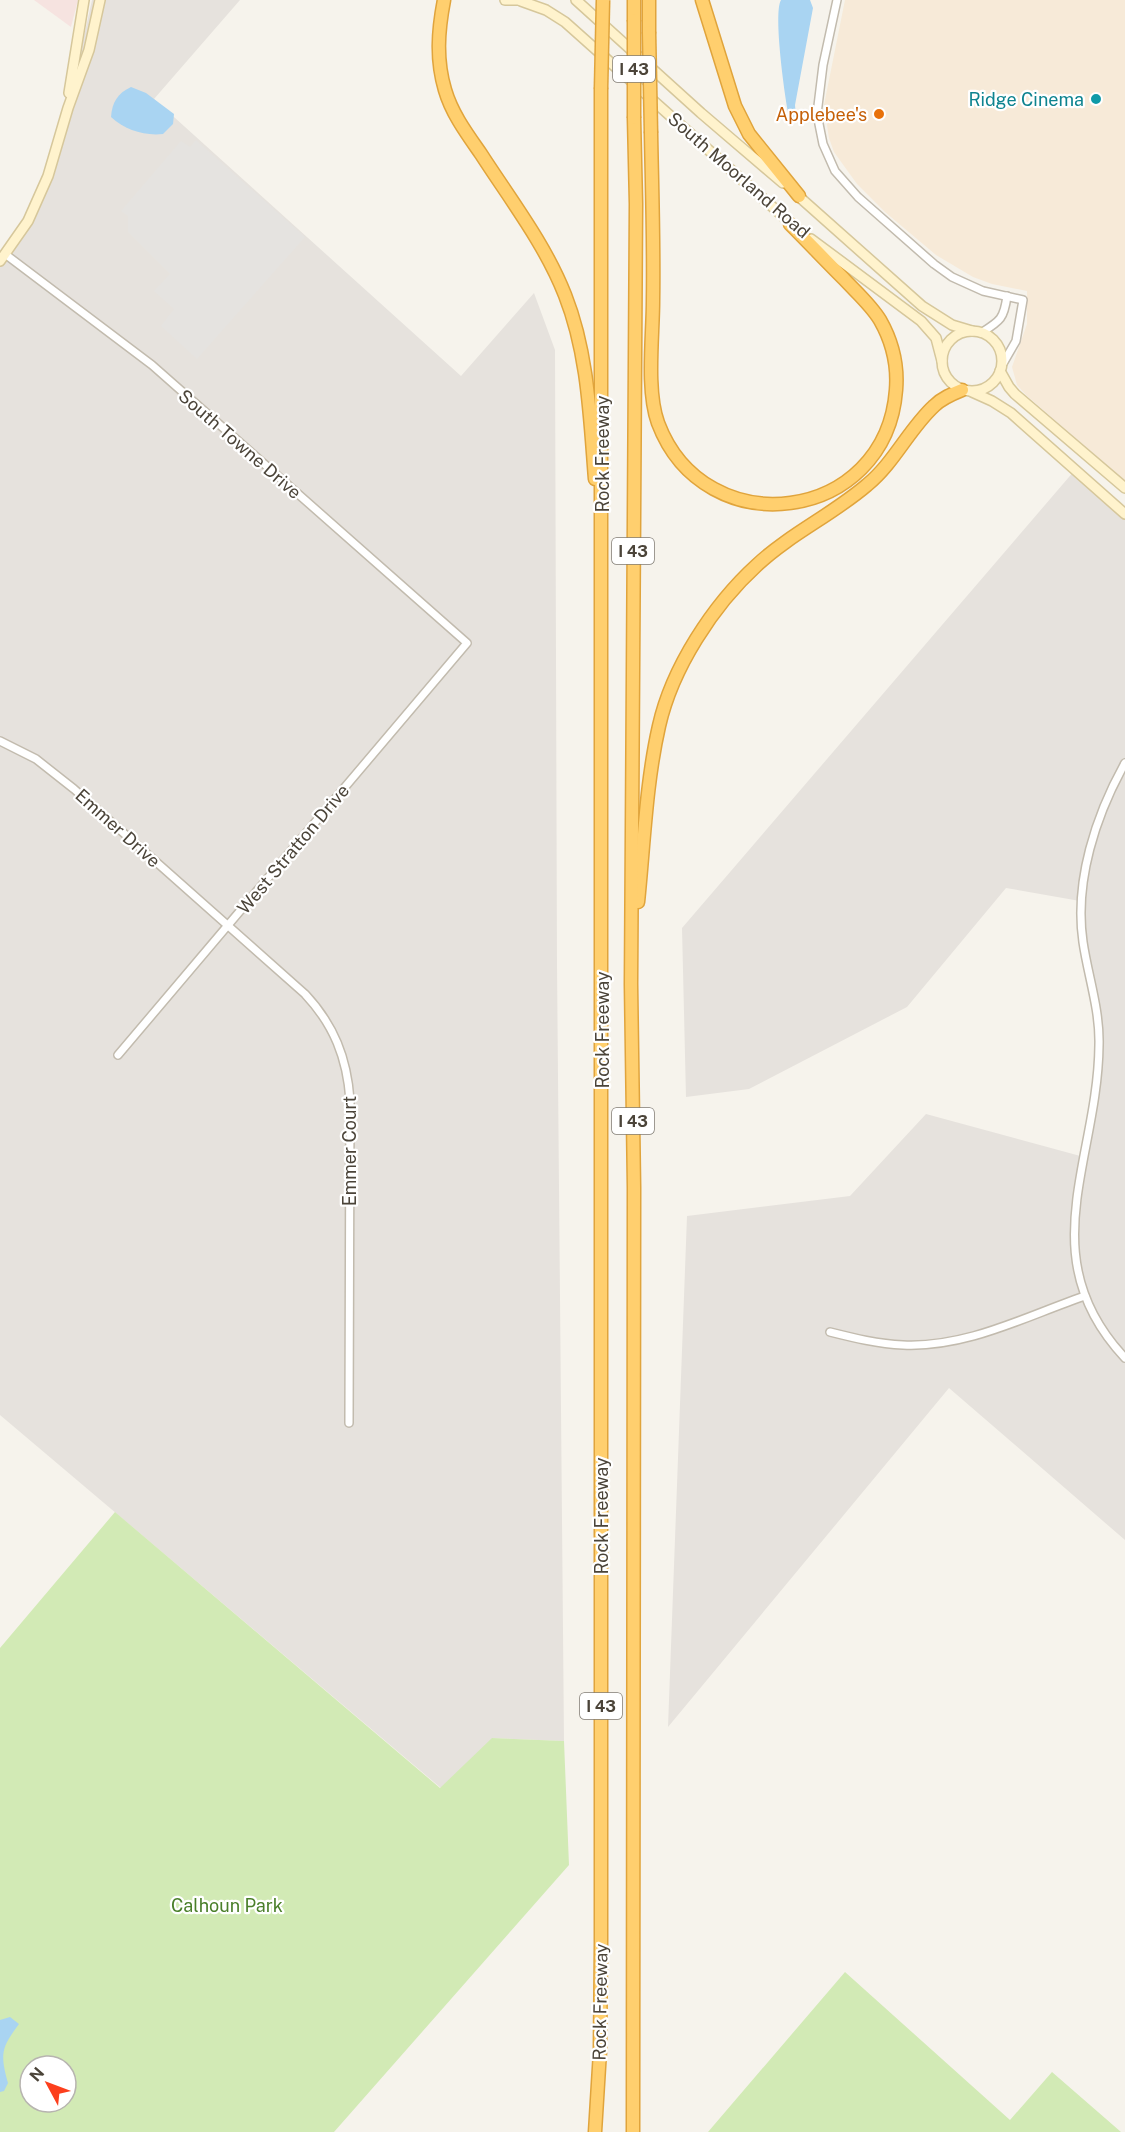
<svg xmlns="http://www.w3.org/2000/svg" width="1125" height="2132" font-family="'Public Sans',sans-serif">
	<rect width="100%" height="100%" fill="#f6f3ec"/>
	<!-- commercial -->
	<polygon fill="#f7ead8" points="845,0 1125,0 1125,481 1026,395 1017,385 1012,367 1027,324 1027,291 992,284 973,277 936,255 885,212 857,184 834,152 829,138 824,105"/>
	<!-- industrial -->
	<g fill="#e6e2dd">
		<polygon points="92,0 240,0 154,99 461,376 534,293 555,350 557,965 564,1741 493,1738 441,1788 0,1415 0,261 28,221 68,108"/>
		<polygon points="1075,470 1125,514 1125,1540 949,1388 668,1727 687,1216 850,1196 926,1114 1084,1157 1100,1042 1083,942 1080,901 1006,888 907,1007 749,1089 686,1097 682,928"/>
	</g>
	<!-- medical -->
	<polygon fill="#f6e3e0" points="34,0 78,0 71,27"/>
	<!-- green -->
	<g fill="#d2eab5" fill-rule="evenodd">
		<path d="M115,1512L440,1788L492,1738L564,1741L569,1865L334,2132H0V1648ZM30,2066H66V2102H30Z"/>
		<polygon points="845,1972 1010,2120 1052,2072 1121,2132 708,2132"/>
	</g>
	<!-- parking -->
	<polygon fill="#e5e3e0" points="196,140 305,237 197,359 161,326 174,309 154,291 170,274 128,232 128,216 121,211 181,141 190,147"/>
	<!-- water -->
	<g fill="#a9d4f2">
		<path d="M781,0H810L813,8L795,105L796,117L791,121L789,117C785,98 773,13 781,0Z"/>
		<path d="M131,87L146,93L174,114L173,124L163,134C144,136 125,130 111,117C112,102 118,93 131,87Z"/>
		<path d="M10,2017L19,2024C1,2048 0,2054 8,2083L4,2091L0,2092V2020Z"/>
	</g>
	<g fill="none" stroke-linecap="round" stroke-linejoin="round">
		<!-- minor casing -->
		<g stroke="#c2bbae" stroke-width="10">
			<g id="minor">
				<polyline points="837,0 823,65 817,114 823,144 835,171 858,197 934,264 952,277 983,291 1023,300 1016,341 1001,367"/>
				<polyline points="5,254 152,365 467,643 118,1055"/>
				<path d="M981,333C1000,321 1004,319 1007,296"/>
				<path d="M0,741L36,759L74,789L305,994C334,1025 347,1058 350,1100L349,1423"/>
				<path d="M1125,763C1096,815 1074,881 1083,942C1088,976 1100,1010 1099,1045C1098,1160 1030,1257 1125,1358"/>
				<path d="M830,1332C854,1338 878,1344 903,1345C967,1348 1026,1316 1085,1296"/>
			</g>
		</g>
		<!-- secondary casing -->
		<g stroke="#d6c79b" stroke-width="12">
			<g id="secondary">
				<polyline points="505,0 524,0"/>
				<polyline points="576,0 701,113 783,183"/>
				<polyline points="521,1 546,10 565,22 795,227"/>
				<polyline points="69,93 84,0"/>
				<polyline points="796,194 922,306 952,325 972,331"/>
				<polyline points="811,239 921,321 936,338 942,361"/>
				<polyline points="0,261 28,221 48,176 68,108 89,50 100,0"/>
				<circle cx="972" cy="361" r="30"/>
				<polyline points="1000,371 1009,387 1015,394 1125,488"/>
				<polyline points="972,392 992,401 1011,413 1125,514"/>
			</g>
		</g>
		<!-- motorway casing -->
		<g stroke="#e0a43c" stroke-width="15">
			<g id="motorway">
				<path d="M444,0C438,31 436,60 445,90C452,114 467,134 481,154C510,199 545,244 565,295C588,353 590,417 595,479"/>
				<polyline points="649,0 649,32"/>
				<polyline points="702,0 735,106 749,134 799,196"/>
				<polyline points="634,20 634,0"/>
				<path d="M651,133C652,189 654,245 653,301C653,336 646,390 658,423C705,547 886,523 896,390C898,366 892,341 880,320C871,305 856,292 844,279C826,261 808,242 790,224"/>
				<path d="M638,902C644,844 646,783 659,726C672,668 713,605 757,565C790,534 832,515 867,485C894,463 909,429 934,406C942,398 952,394 962,390"/>
				<polyline points="595,2132 600,2051 601,1943 601,89"/>
				<polyline points="633,2132 634,1188 631,984 636,204 634,118"/>
			</g>
		</g>
		<!-- minor -->
		<use href="#minor" stroke="#fff" stroke-width="7"/>
		<!-- secondary -->
		<use href="#secondary" stroke="#fff3cd" stroke-width="9"/>
		<!-- motorway -->
		<use href="#motorway" stroke="#ffcf6e" stroke-width="12"/>
		<!-- motorway-bridge casing -->
		<g stroke="#e0a43c" stroke-width="15" stroke-linecap="butt">
			<g id="motorway-bridge">
				<polyline points="634,20 634,118"/>
				<polyline points="649,32 651,133"/>
				<polyline points="601,89 603,0"/>
			</g>
		</g>
		<!-- motorway-bridge -->
		<use href="#motorway-bridge" stroke="#ffcf6e" stroke-width="12"/>
	</g>
	<!-- markers -->
	<circle fill="#0f9aa8" stroke="#fff" stroke-width="2" cx="1096" cy="99" r="6"/>
	<circle fill="#e8710a" stroke="#fff" stroke-width="2" cx="879" cy="114" r="6"/>
	<g text-anchor="middle" dominant-baseline="central" stroke-width="4.5" stroke-linejoin="round" paint-order="stroke">
		<!-- shield labels -->
		<g fill="#fff" stroke="#817c74" stroke-width="1.5">
			<rect x="613" y="56" width="42" height="26" rx="4.5"/>
			<rect x="612" y="538" width="42" height="26" rx="4.5"/>
			<rect x="612" y="1108" width="42" height="26" rx="4.5"/>
			<rect x="580" y="1693" width="42" height="26" rx="4.5"/>
		</g>
		<g font-size="16" font-weight="bold" fill="#4b4439">
			<text x="634" y="69">I 43</text>
			<text x="633" y="551">I 43</text>
			<text x="633" y="1121">I 43</text>
			<text x="601" y="1706">I 43</text>
		</g>
		<!-- culture labels -->
		<g font-size="18" fill="#0d838f" stroke="#fff" text-anchor="end">
			<text x="1084" y="99">Ridge Cinema</text>
		</g>
		<!-- food labels -->
		<g font-size="18" fill="#c56008" stroke="#fff" text-anchor="end">
			<text x="867" y="114">Applebee's</text>
		</g>
		<!-- street labels -->
		<g font-size="18" fill="#4b4439" stroke="#fff">
			<text transform="translate(739 175) rotate(41)">South Moorland Road</text>
			<text transform="translate(240 444) rotate(41)">South Towne Drive</text>
			<text transform="translate(602 454) rotate(-90)">Rock Freeway</text>
			<text transform="translate(118 828) rotate(42)">Emmer Drive</text>
			<text transform="translate(293 849) rotate(-50)">West Stratton Drive</text>
			<text transform="translate(602 1030) rotate(-90)">Rock Freeway</text>
			<text transform="translate(349 1151) rotate(-90)">Emmer Court</text>
			<text transform="translate(601 1516) rotate(-90)">Rock Freeway</text>
			<text transform="translate(600 2002) rotate(-89)">Rock Freeway</text>
		</g>
		<!-- park labels -->
		<g font-size="18" fill="#4a7f2a" stroke="#fff">
			<text x="227" y="1905">Calhoun Park</text>
		</g>
	</g>
	<!-- north arrow -->
	<g transform="translate(48 2084) rotate(311)"><circle r="28" fill="#ffffff" stroke="#b7b4b0" stroke-width="1.5"/>
	<path d="M0-4.5L10 22L0 15L-10 22Z" fill="#fc3f1d"/>
	<text y="-9" font-size="16" font-weight="bold" text-anchor="middle" fill="#4b4439">N</text>
	</g>
</svg>
